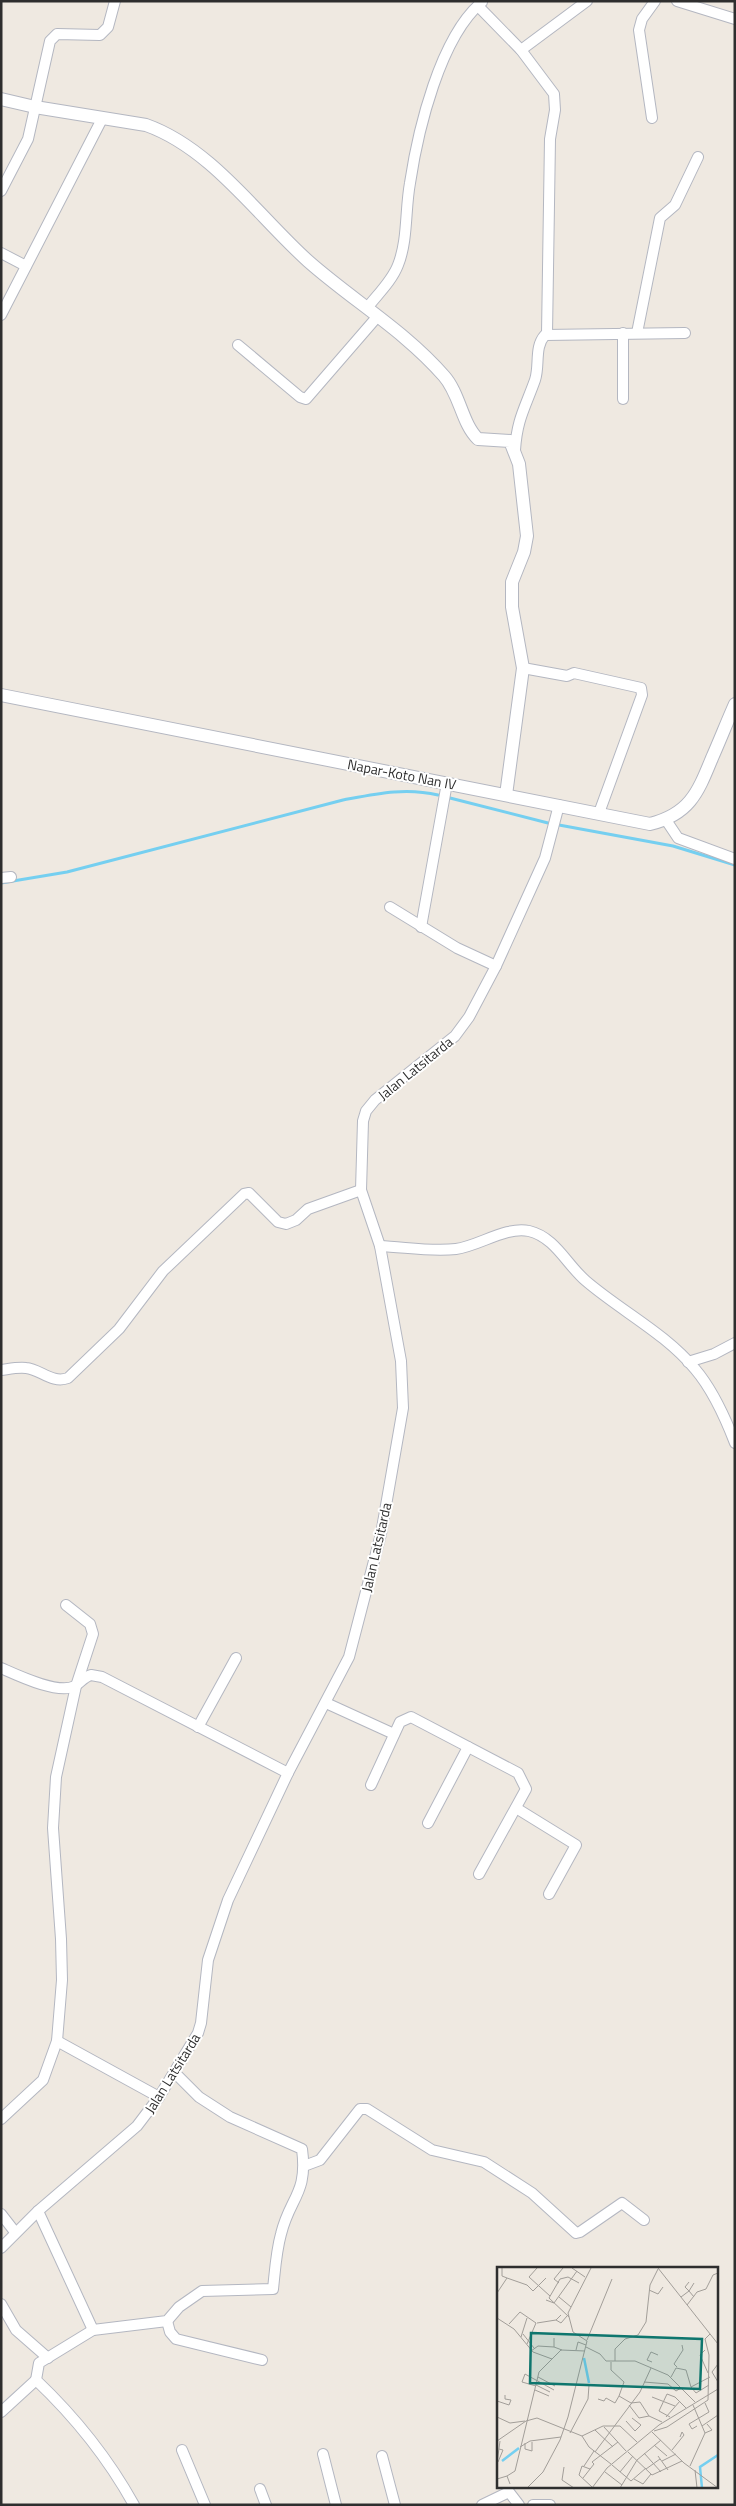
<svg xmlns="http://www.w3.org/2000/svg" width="736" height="2506" font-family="'Titillium Web',sans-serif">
	<rect width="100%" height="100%" fill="#efe9e1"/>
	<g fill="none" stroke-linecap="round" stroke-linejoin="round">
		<!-- stream -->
		<g stroke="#75cff0" stroke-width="3">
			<polyline points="450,798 548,823"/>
			<polyline points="559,825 673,846 735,865"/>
			<path d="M1,883L67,872L343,800C375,794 405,787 438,795"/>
		</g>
		<!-- minor casing -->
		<g stroke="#b4b7c1" stroke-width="12">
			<g id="minor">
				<polyline points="677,1 735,19"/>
				<polyline points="478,6 521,50 554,94 555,110 550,139 547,334"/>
				<polyline points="521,50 587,1"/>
				<polyline points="652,118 639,30 642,19 655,1"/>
				<polyline points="1,191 28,139 50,41 57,34 100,35 108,27 115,1"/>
				<polyline points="1,253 26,266"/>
				<path d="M367,308C377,295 392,281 398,265C408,240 405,210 410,183C418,130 440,37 482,2"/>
				<polyline points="1,315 102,119"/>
				<polyline points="637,333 660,218 675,205 698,157"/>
				<polyline points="238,345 300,397 306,399 377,317"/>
				<polyline points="623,399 623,333"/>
				<path d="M515,450C517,419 525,408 535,380C540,365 534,347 545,335L685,333"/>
				<polyline points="523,668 567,676 574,673 641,688 642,695 599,813"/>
				<polyline points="666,820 678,838 735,859"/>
				<polyline points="1,878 11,877"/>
				<polyline points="390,907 457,948 496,966"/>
				<polyline points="421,927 447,783"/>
				<path d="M380,1246C405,1247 431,1252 456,1249C479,1246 506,1226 529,1231C555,1237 567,1265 586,1281C621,1311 665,1333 695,1369C713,1390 725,1417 735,1443"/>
				<polyline points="688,1362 714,1354 735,1343"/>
				<path d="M1,1370C9,1369 18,1367 26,1368C40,1369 52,1384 68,1378L119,1329L163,1271L244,1194L249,1193L278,1222L286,1224L296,1220L308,1209L361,1190"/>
				<polyline points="66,1605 90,1624 93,1634 77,1683"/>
				<path d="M1,1668C17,1675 58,1695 75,1686C80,1683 84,1677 91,1675L102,1677L288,1773"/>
				<polyline points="326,1703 394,1734"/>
				<polyline points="198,1727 236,1658"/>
				<polyline points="371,1785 400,1722 411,1717 518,1773 526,1789 479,1874"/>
				<polyline points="516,1808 576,1845 549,1894"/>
				<polyline points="428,1823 468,1747"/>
				<polyline points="57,2041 159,2097"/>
				<polyline points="1,2119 43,2080 57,2041 62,1980 61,1939 53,1828 56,1777 76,1686"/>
				<polyline points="304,2166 320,2160 360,2109 367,2109 432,2150 484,2162 532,2193 576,2233 580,2232 622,2203 644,2220"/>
				<polyline points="38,2211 93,2330"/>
				<polyline points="1,2214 15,2232"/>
				<polyline points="1,2248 38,2211 137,2126 159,2097 198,2033 201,2023 208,1960 228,1900 288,1773 349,1657 381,1534 403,1408 401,1361 380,1246 361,1190 363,1121 366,1111 375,1100 455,1036 469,1017 496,966 545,858 559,805"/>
				<polyline points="1,2304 16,2330 48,2358"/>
				<polyline points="167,2321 170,2332 176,2339 262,2360"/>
				<polyline points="1,2412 36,2380"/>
				<polyline points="182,2450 205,2505"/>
				<polyline points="323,2454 336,2505"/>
				<polyline points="382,2456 395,2505"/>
				<polyline points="260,2489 266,2505"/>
				<path d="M134,2505C108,2458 75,2417 36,2380L39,2363L93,2330L167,2321L179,2307L202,2291L273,2289C275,2271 276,2252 281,2234C290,2197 308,2194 302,2149L230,2117L199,2097L174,2072"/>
				<polyline points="482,2505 509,2492 519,2505"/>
				<polyline points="533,2505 550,2505"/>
			</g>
		</g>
		<!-- tertiary casing -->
		<g stroke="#b4b7c1" stroke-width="14">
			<g id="tertiary">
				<path d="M1,99L35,107L146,125C211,148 257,215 308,261C352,300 405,331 444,376C460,394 462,424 478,439L510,441L519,464L527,536L524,552L512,582V607L523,668L506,795"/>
				<path d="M1,695L650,824C690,814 698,792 712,758C720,740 727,722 735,704"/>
			</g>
		</g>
		<!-- minor -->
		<use href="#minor" stroke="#fff" stroke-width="10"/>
		<!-- tertiary -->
		<use href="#tertiary" stroke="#fff" stroke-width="12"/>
	</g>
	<g text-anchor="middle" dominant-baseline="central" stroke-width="4" stroke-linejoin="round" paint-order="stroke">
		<!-- street labels -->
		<g font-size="14" fill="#2e2e2e" stroke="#fff">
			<text transform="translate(402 774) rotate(11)">Napar-Koto Nan IV</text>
			<text transform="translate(415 1068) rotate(-39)">Jalan Latsitarda</text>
			<text transform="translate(376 1547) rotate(-77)">Jalan Latsitarda</text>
			<text transform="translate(172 2073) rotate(-58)">Jalan Latsitarda</text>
		</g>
	</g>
	<!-- overview -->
	<g transform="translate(497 2267)">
		<rect width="221" height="221" fill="#efe9e1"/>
		<path fill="none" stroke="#75cff0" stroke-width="2.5" d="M87,91L92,116M5,194L22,181M205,221L203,200L221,188"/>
		<path fill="none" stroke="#a29e99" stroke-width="1" d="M40,1L32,10L53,29M75,1L88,10M161,1L221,77M10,11L30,18L36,24L49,11M192,15L188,20L192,24L197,16M62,16L57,12L66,1M152,23L161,27L166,20M0,26L10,11L5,9V1M62,30L74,40M184,30L192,24L197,30M49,33L57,36L80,4M190,38L200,25L209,22L216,8L221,6M72,50L52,31L63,12L71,10L82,16M0,51L17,62L36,85L55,92M59,53L64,56L70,49M40,56L59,53L64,48M12,57L23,45L39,56L30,77M26,67L37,81M24,70L30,51M57,71V80L65,83M90,73L115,12M89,80L103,87L109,94H138L171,108L198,135M79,83L81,75L89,78M208,83L203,88L211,106M34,84L41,79L57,80M118,94V82L128,72L141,68L149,55L153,18L161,2M114,95V103L127,115L122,129L134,136L143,135L152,149L165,155M155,95L150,93L154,85L161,88M221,97L215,105L221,115M180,100L177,97L186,83L185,78M41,110L58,119M174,110L179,101L189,103L194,120L213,110M147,115L171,117L179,124L184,121M39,118L53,125M39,119L25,115L28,107L57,123M194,120L199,126L212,118M38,123L52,129M155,130L178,139M101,132L107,134L109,131L118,136L122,129M0,134L12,138L14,133L8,132V128M132,138L142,151L152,149M0,150L13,156L28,154M169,150L183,134M173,150L162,144L170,127L178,130L189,141M129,154L138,164L144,158L135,151M200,159L195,162L192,157L212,145L208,136M205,159L221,148M107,160L129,184M98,163L116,180M157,164L170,160L211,133L212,88L208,72L213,67M155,165L187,196L221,221M73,166L91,132L92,118M208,166L215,163L210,157M85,169L92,180L114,197M0,174L29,154L40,151L85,169L106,159H123L140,175M28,176V182L35,184V175M157,178L170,189M23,180L33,174L64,170M175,183L187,168L185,165L183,170M98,185L143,125L154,101M131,185L155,208L185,194M147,186L164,205M161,189L171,203M165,194L179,187M1,195L6,183L2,182M0,196L3,174M115,198L134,214L149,201M87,199L97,184M193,199L208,166L196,138M67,200L65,213L77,221M93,202L85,199L82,208L95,220M149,202L163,192M198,203L200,221M108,205L125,218M123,205L136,189M10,209L18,204L42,105L64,83L88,84M86,211L97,197L95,195L121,175M0,212L10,209L13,217M137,212L146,217L154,207M30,221L46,205L63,173L71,150L90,74L76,65L71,46L94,1M95,221L110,201L162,158L221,122M123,221L140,193L164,173"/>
		<path fill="#0f766e" fill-opacity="0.15" stroke="#0f766e" stroke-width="2.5" d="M34,66L205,72L203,122L33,116Z"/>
		<rect width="221" height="221" fill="none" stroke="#2e2e2e" stroke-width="2.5"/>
	</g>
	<!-- border -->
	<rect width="736" height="2506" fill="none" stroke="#2e2e2e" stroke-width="5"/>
</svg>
